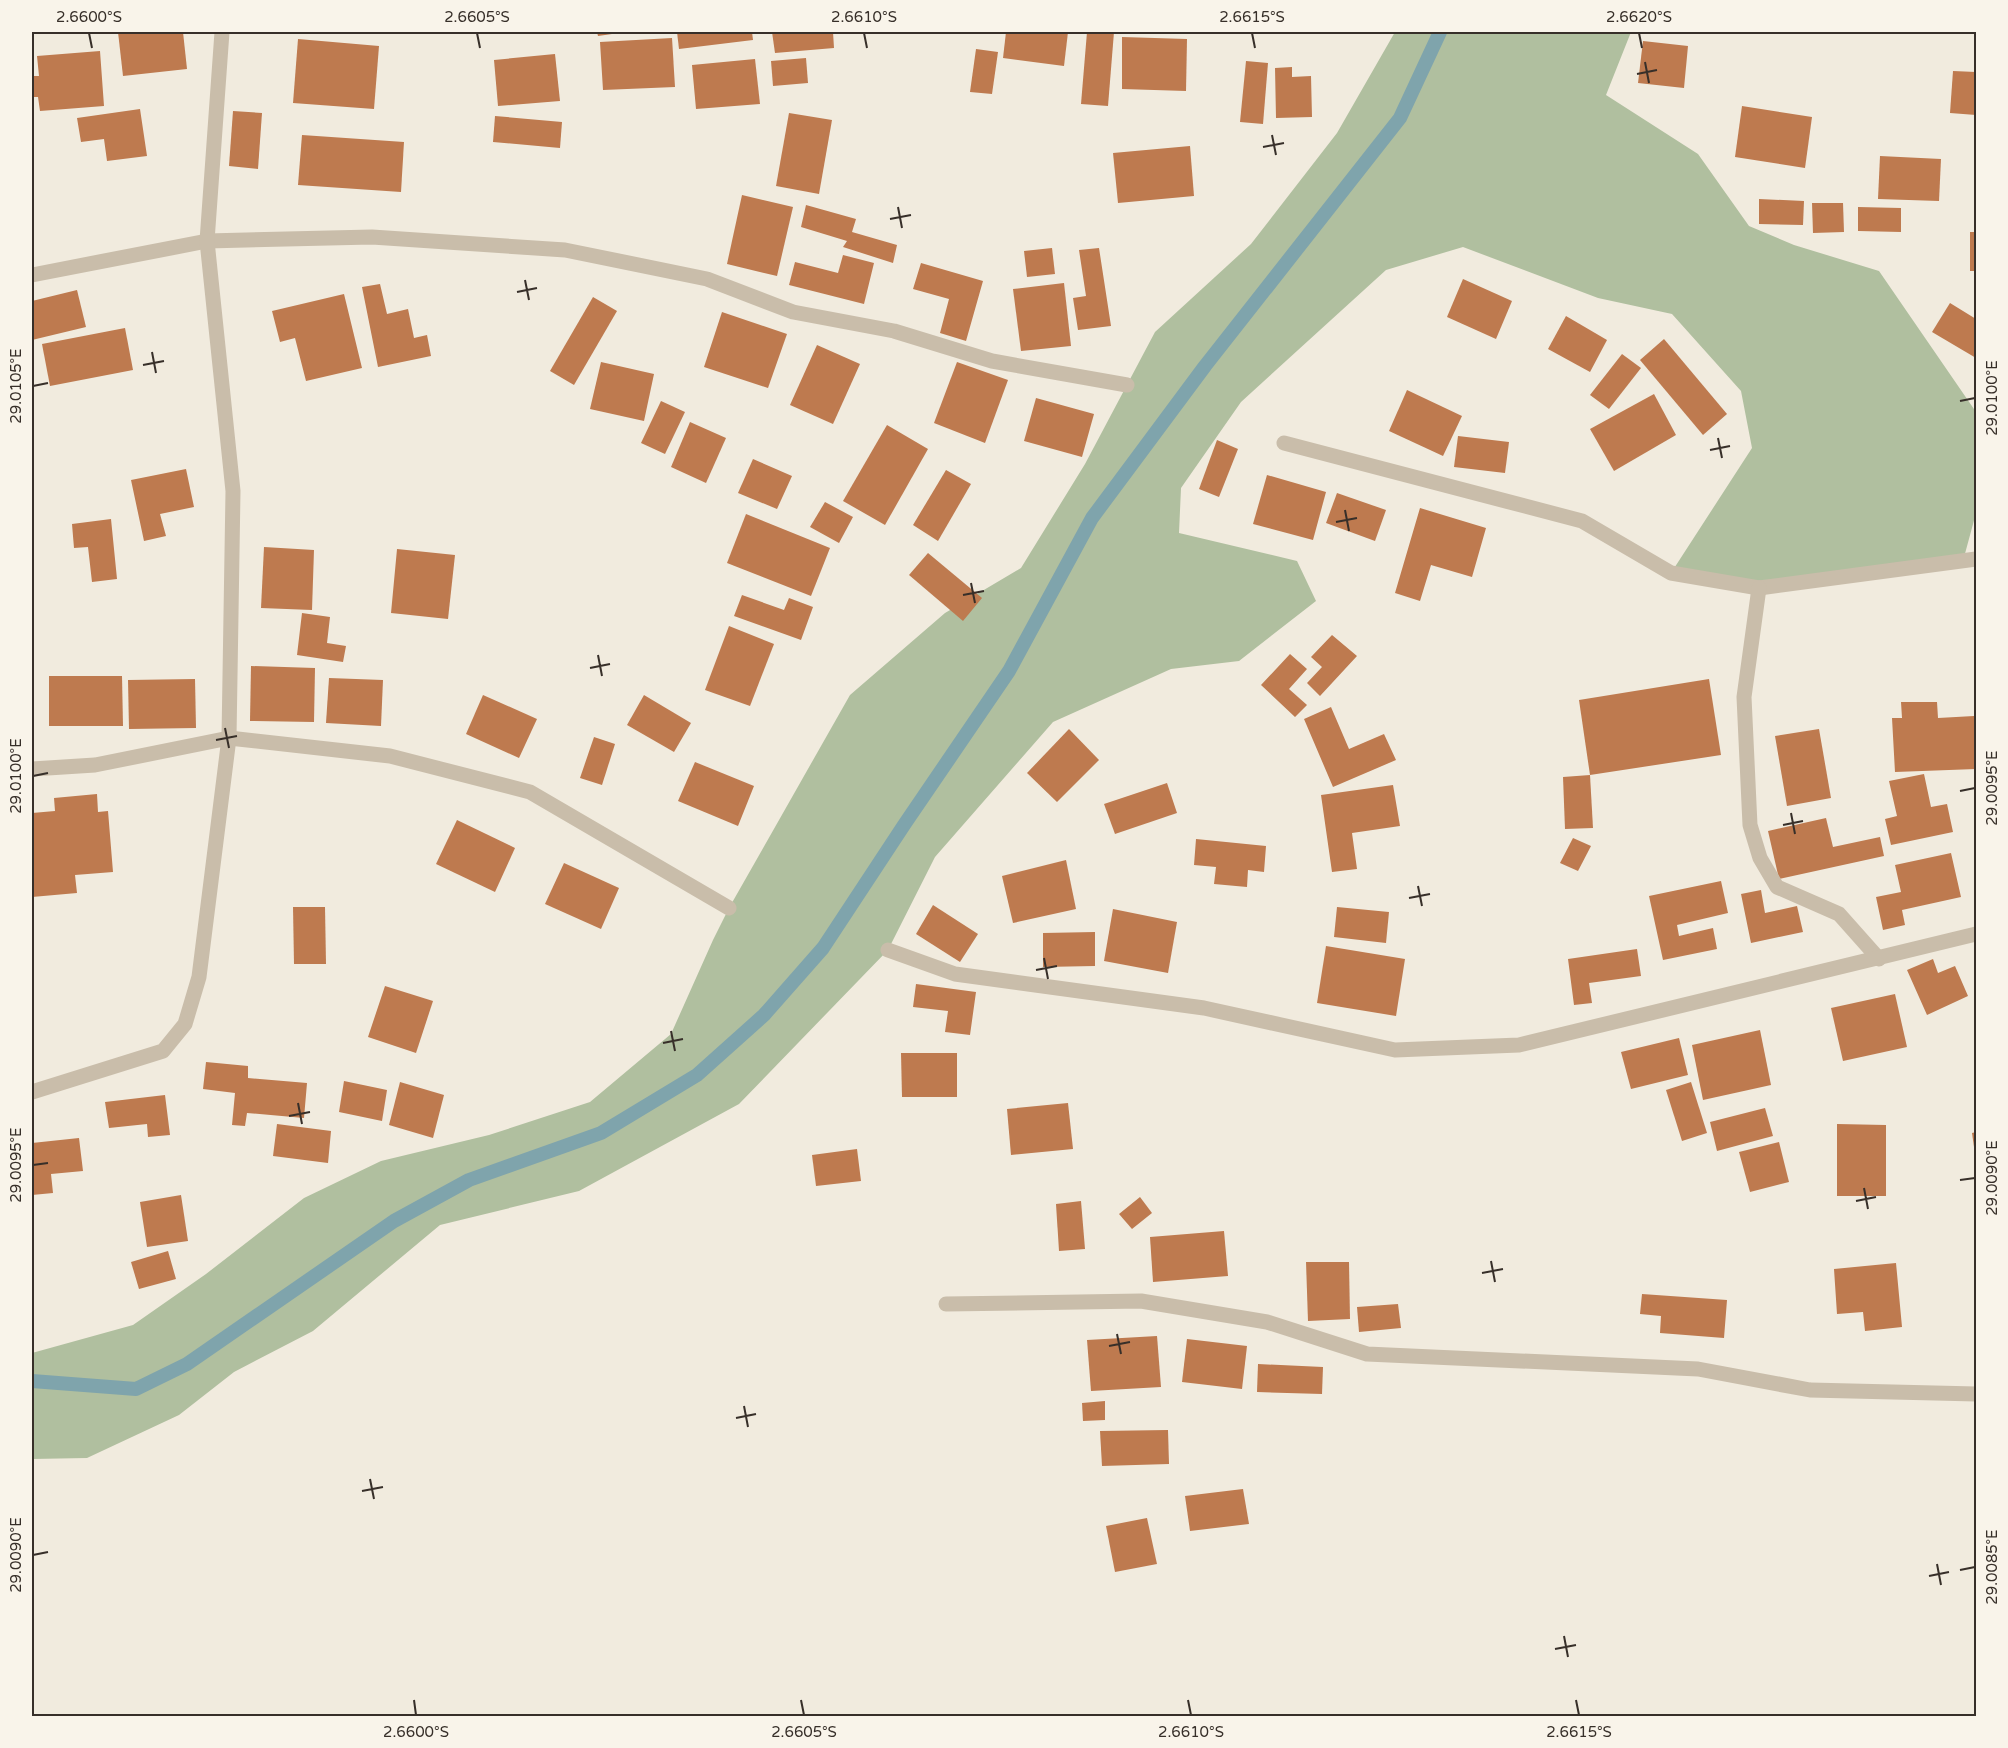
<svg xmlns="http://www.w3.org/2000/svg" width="2008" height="1748" viewBox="0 0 2008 1748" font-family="'Varela Round',sans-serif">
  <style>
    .green { fill: #b0bf9f }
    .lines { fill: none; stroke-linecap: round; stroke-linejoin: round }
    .stream { stroke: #7fa4ac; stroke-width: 14 }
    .building { fill: #be7a4f }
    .street { stroke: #c9bdaa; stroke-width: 15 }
    .ticks { fill: none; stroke: #372f29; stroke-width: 2 }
    .neatline { fill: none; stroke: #372f29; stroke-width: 2 }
    .ticks-label { font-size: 15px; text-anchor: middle; fill: #372f29 }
  </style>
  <rect width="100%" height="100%" fill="#f1ebde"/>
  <polygon class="green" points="1395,32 1631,32 1606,95 1698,154 1749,226 1794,245 1879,271 1976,412 1976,513 1963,561 1759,588 1671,573 1752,448 1741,391 1672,314 1598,298 1463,247 1386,270 1241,402 1181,488 1179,533 1297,561 1316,601 1239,661 1171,669 1053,722 935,857 888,950 739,1104 579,1191 440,1225 313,1331 234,1372 179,1415 87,1458 32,1459 32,1353 133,1325 206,1274 304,1198 381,1161 489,1135 590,1102 671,1034 713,940 729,908 850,695 945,613 1021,568 1085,464 1155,332 1251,244 1337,133"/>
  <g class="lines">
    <polyline class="stream" points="32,1381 136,1389 187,1364 394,1221 469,1180 601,1133 697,1075 764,1015 823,948 904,825 1009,671 1092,518 1205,366 1400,118 1440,32"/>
  </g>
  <g class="building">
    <polygon points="118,32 183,32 187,69 123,76"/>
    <polygon points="597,32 619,32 619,33 598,36"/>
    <polygon points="677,32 752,32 753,40 679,49"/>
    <polygon points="772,32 833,32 834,48 775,53"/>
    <polygon points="1006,32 1068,32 1064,66 1003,58"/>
    <polygon points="1087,32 1114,32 1108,106 1081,104"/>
    <polygon points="1122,37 1187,39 1186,91 1122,89"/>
    <polygon points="672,38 675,87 603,90 600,42"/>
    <polygon points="298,39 379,46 374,109 293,103"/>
    <polygon points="1643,41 1688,46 1684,88 1638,83"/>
    <polygon points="976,49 998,52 992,94 970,92"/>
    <polygon points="100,51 104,106 40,111 38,97 32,97 32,76 39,76 37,56"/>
    <polygon points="555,54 560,101 498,106 494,60"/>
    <polygon points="806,58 808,83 773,86 771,61"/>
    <polygon points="755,59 760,104 696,109 692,65"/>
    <polygon points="1246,61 1268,63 1263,124 1240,122"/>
    <polygon points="1292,67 1292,77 1311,76 1312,117 1276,118 1275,68"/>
    <polygon points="1953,71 1976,72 1976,115 1950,113"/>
    <polygon points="1742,106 1812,117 1805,168 1735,157"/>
    <polygon points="140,109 147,156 107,161 104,139 81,142 77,118"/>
    <polygon points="233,111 262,113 258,169 229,166"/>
    <polygon points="789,113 832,120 819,194 776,186"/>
    <polygon points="495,116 562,122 560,148 493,142"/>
    <polygon points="302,135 404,142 401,192 298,185"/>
    <polygon points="1190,146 1194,196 1118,203 1113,153"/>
    <polygon points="1880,156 1941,159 1939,201 1878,199"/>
    <polygon points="742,195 793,207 777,276 727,264"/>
    <polygon points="1759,199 1804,201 1803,225 1759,224"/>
    <polygon points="1812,203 1843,203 1844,232 1813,233"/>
    <polygon points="806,205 856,219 852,232 897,245 893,263 843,247 847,241 801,227"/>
    <polygon points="1858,207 1901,208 1901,232 1858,231"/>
    <rect x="1970" y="232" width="6" height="39"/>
    <polygon points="1052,248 1055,274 1027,277 1024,251"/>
    <polygon points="1099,248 1111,326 1078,330 1073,298 1086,296 1079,250"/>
    <polygon points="843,255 874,263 864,304 789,285 795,262 838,273"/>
    <polygon points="921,263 983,281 966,341 940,333 949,299 913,289"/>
    <polygon points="1463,279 1512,301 1496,339 1447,317"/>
    <polygon points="1064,283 1071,346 1021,351 1013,289"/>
    <polygon points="380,284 387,314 408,309 414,338 427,335 431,356 378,367 362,287"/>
    <polygon points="77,290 86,327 32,340 32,301"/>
    <polygon points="344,294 362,368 306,381 295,338 280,342 272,311"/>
    <polygon points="593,297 617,311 574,385 550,371"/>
    <polygon points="1950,303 1976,319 1976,358 1932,332"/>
    <polygon points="722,312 787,334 768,388 704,367"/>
    <polygon points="1566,316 1607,340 1590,372 1548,349"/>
    <polygon points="125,328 133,370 50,386 42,344"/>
    <polygon points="1664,339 1727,414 1703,435 1640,360"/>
    <polygon points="817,345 860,364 833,424 790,405"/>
    <polygon points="1622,354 1641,368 1609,409 1590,395"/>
    <polygon points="601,362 654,374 644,421 590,409"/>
    <polygon points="957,362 1008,380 985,443 934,423"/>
    <polygon points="1407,390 1462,416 1443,456 1389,431"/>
    <polygon points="1654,394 1676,435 1614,471 1590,429"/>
    <polygon points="1036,398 1094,414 1082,457 1024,441"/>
    <polygon points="661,401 685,412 665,454 641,443"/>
    <polygon points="690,422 726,438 706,483 671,467"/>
    <polygon points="887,425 928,449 885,525 843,501"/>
    <polygon points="1458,436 1509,442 1505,473 1454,467"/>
    <polygon points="1217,440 1238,449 1219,497 1199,489"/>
    <polygon points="753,459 792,476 777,509 738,493"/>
    <polygon points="186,469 194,507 160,514 166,536 144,541 131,480"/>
    <polygon points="946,470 971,484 938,541 913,525"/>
    <polygon points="1267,475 1326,492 1313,540 1253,524"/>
    <polygon points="1337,493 1386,510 1375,541 1326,523"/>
    <polygon points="825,502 853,517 839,543 810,527"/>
    <polygon points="1420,508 1486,528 1472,577 1431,565 1420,601 1395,593"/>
    <polygon points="746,514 830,548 811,596 727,563"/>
    <polygon points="111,519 117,579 92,582 88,547 74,548 72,524"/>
    <polygon points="264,547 314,550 312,610 261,608"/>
    <polygon points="397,549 455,555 448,619 391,613"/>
    <polygon points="928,553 982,598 963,621 909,575"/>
    <polygon points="742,595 784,610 789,598 813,607 801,640 734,616"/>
    <polygon points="302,613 330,617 327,643 346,646 343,662 297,655"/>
    <polygon points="729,626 774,644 750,706 705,690"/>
    <polygon points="1332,635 1357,656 1320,696 1307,683 1322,667 1311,657"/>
    <polygon points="1290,654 1307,669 1289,689 1307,705 1295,717 1261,685"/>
    <polygon points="251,666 315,668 314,722 250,721"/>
    <polygon points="49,676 122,676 123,726 49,726"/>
    <polygon points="329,678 383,680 381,726 326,723"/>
    <polygon points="195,679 196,728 129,729 128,680"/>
    <polygon points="1709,679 1721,755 1590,775 1579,700"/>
    <polygon points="483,695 537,719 519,758 466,734"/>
    <polygon points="644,695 691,723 674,752 627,725"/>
    <polygon points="1901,702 1937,702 1938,718 1974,716 1976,769 1895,772 1892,718 1902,718"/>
    <polygon points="1331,707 1349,749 1384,734 1396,760 1333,787 1304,719"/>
    <polygon points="1069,729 1099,760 1057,802 1027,773"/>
    <polygon points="1819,729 1831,798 1787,806 1775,736"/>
    <polygon points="594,737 615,744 602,785 580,778"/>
    <polygon points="695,762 754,786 738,826 678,801"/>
    <polygon points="1924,774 1931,807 1947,804 1953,832 1891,845 1885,819 1897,816 1889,781"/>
    <polygon points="1590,775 1593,828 1565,829 1563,777"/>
    <polygon points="1167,783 1177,813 1115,834 1104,804"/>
    <polygon points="1393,785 1400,826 1352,833 1357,869 1332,872 1321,795"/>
    <polygon points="97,794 98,812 108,811 113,872 75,875 77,893 32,897 32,813 55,811 54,798"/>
    <polygon points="1826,818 1833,847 1880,837 1884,856 1779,879 1768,831"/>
    <polygon points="457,820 515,848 495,892 436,864"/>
    <polygon points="1573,838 1591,846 1578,871 1560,863"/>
    <polygon points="1196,839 1266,846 1264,872 1248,870 1247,887 1214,884 1216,867 1194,865"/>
    <polygon points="1951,853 1961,897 1902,910 1905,925 1883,930 1876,897 1901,892 1895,865"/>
    <polygon points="1066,860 1076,909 1013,923 1002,876"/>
    <polygon points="564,863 619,888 601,929 545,904"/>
    <polygon points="1721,881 1728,913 1677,925 1679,936 1713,928 1717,949 1663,960 1649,896"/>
    <polygon points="1761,890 1765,913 1797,906 1803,932 1751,943 1741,894"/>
    <polygon points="933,905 978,934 960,962 916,934"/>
    <polygon points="293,907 325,907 326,964 294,964"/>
    <polygon points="1337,907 1389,912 1386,943 1334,937"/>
    <polygon points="1113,909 1177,922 1168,973 1104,961"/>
    <polygon points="1095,932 1095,966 1043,967 1043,933"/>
    <polygon points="1326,946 1405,959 1396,1016 1317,1003"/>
    <polygon points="1637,949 1641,976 1589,983 1592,1003 1574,1005 1568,959"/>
    <polygon points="1933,959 1938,973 1955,966 1968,996 1927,1015 1907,970"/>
    <polygon points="916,984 976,992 970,1035 945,1032 948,1011 913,1007"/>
    <polygon points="385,986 433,1001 416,1053 368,1037"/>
    <polygon points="1895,994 1907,1047 1843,1061 1831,1008"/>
    <polygon points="1760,1030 1771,1085 1703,1100 1692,1045"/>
    <polygon points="1679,1038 1688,1075 1631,1089 1621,1052"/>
    <polygon points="901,1053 957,1053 957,1097 902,1097"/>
    <polygon points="206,1062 248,1066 248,1078 307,1083 304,1118 247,1113 245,1126 232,1125 235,1093 203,1089"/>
    <polygon points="344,1081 387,1090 382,1121 339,1112"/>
    <polygon points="400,1082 444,1095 433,1138 389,1125"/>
    <polygon points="1691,1082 1707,1133 1682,1141 1666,1090"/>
    <polygon points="165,1095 170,1135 148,1137 147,1124 109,1128 105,1102"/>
    <polygon points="1068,1103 1073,1149 1011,1155 1007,1109"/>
    <polygon points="1765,1108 1773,1136 1717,1151 1710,1122"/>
    <polygon points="277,1124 331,1131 328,1163 273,1156"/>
    <polygon points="1837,1124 1886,1125 1886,1196 1837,1196"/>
    <polygon points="1976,1132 1976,1154 1975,1154 1972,1133"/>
    <polygon points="79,1138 83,1171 51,1174 53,1193 32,1195 32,1143"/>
    <polygon points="1779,1142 1789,1182 1750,1192 1739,1152"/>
    <polygon points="857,1149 861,1181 816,1186 812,1155"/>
    <polygon points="181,1195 188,1241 147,1247 140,1202"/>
    <polygon points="1140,1197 1152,1213 1132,1229 1119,1214"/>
    <polygon points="1081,1201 1085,1249 1059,1251 1056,1204"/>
    <polygon points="1224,1231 1228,1276 1153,1282 1150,1237"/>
    <polygon points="168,1251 176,1279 139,1289 131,1262"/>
    <polygon points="1306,1262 1349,1262 1350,1319 1308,1321"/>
    <polygon points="1896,1263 1902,1327 1865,1331 1863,1312 1837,1314 1834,1269"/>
    <polygon points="1642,1294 1727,1300 1724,1338 1660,1333 1661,1316 1640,1314"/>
    <polygon points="1398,1304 1401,1328 1359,1332 1357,1307"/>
    <polygon points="1157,1336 1161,1387 1091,1391 1087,1340"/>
    <polygon points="1187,1339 1247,1346 1242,1389 1182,1382"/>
    <polygon points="1258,1364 1323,1367 1322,1394 1257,1392"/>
    <polygon points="1105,1401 1105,1420 1083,1421 1082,1403"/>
    <polygon points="1168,1430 1169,1464 1102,1466 1100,1431"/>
    <polygon points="1243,1489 1249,1524 1190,1531 1185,1496"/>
    <polygon points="1147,1518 1157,1564 1115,1572 1106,1526"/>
  </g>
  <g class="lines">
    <g class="street">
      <polyline points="32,275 207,241 372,237 565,250 707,279 793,312 894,331 992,361 1127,385"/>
      <polyline points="1284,443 1582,521 1671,573 1759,588 1976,559"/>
      <polyline points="1759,588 1744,697 1750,825 1760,858 1777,887 1839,914 1879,959"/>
      <polyline points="32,769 95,765 229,738 390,756 530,792 729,908"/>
      <polyline points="888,950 955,974 1204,1008 1395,1050 1519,1045 1976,934"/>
      <polyline points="32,1092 163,1051 185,1024 199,977 229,738 233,491 207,241 222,32"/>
      <polyline points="946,1304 1141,1301 1267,1322 1367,1354 1698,1369 1810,1390 1976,1394"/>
    </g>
  </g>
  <path class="ticks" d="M89,33L92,48M477,33L480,48M864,33L867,48M1252,33L1255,48M1639,33L1642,48M1645,62L1649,83M1637,74L1657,70M1272,135L1276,155M1263,147L1284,143M898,207L902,228M890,219L911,215M525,280L529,300M517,292L537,288M152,352L156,373M143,365L164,361M33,386L48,383M1960,401L1975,398M1718,438L1722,458M1710,450L1730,446M1345,510L1349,531M1336,522L1357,518M971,583L975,603M963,595L984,591M598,655L602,676M590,668L610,664M225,728L229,748M216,740L237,736M33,776L48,773M1960,791L1975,788M1791,813L1795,834M1783,825L1803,821M1418,886L1422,906M1409,898L1430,894M1044,958L1048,979M1036,970L1057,966M671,1031L675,1051M663,1043L683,1039M298,1103L302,1124M289,1116L310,1112M33,1165L48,1163M1960,1180L1975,1178M1864,1188L1868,1209M1856,1201L1876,1197M1491,1261L1495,1282M1482,1273L1503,1269M1117,1334L1121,1354M1109,1346L1130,1342M744,1406L748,1427M736,1418L756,1414M370,1479L374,1499M362,1491L383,1487M33,1555L48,1552M1937,1564L1941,1585M1960,1570L1975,1567M1929,1576L1949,1572M1564,1636L1568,1657M1555,1649L1576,1645M414,1700L416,1715M801,1700L804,1715M1188,1700L1191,1715M1576,1700L1579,1715"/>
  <rect width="2008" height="1748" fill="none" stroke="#f9f4ea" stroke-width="66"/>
  <rect x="33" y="33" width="1942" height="1682" class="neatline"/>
  <g class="ticks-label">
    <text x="89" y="22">2.6600°S</text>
    <text x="477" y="22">2.6605°S</text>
    <text x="864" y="22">2.6610°S</text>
    <text x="1252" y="22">2.6615°S</text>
    <text x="1639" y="22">2.6620°S</text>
    <text transform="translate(16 386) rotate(-90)" y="5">29.0105°E</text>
    <text transform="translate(1992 398) rotate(-90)" y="5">29.0100°E</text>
    <text transform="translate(16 776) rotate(-90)" y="5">29.0100°E</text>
    <text transform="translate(1992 788) rotate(-90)" y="5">29.0095°E</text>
    <text transform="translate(16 1165) rotate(-90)" y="5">29.0095°E</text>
    <text transform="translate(1992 1178) rotate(-90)" y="5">29.0090°E</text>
    <text transform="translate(16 1555) rotate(-90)" y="5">29.0090°E</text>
    <text transform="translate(1992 1567) rotate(-90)" y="5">29.0085°E</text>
    <text x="416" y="1737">2.6600°S</text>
    <text x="804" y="1737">2.6605°S</text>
    <text x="1191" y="1737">2.6610°S</text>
    <text x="1579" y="1737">2.6615°S</text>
  </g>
</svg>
